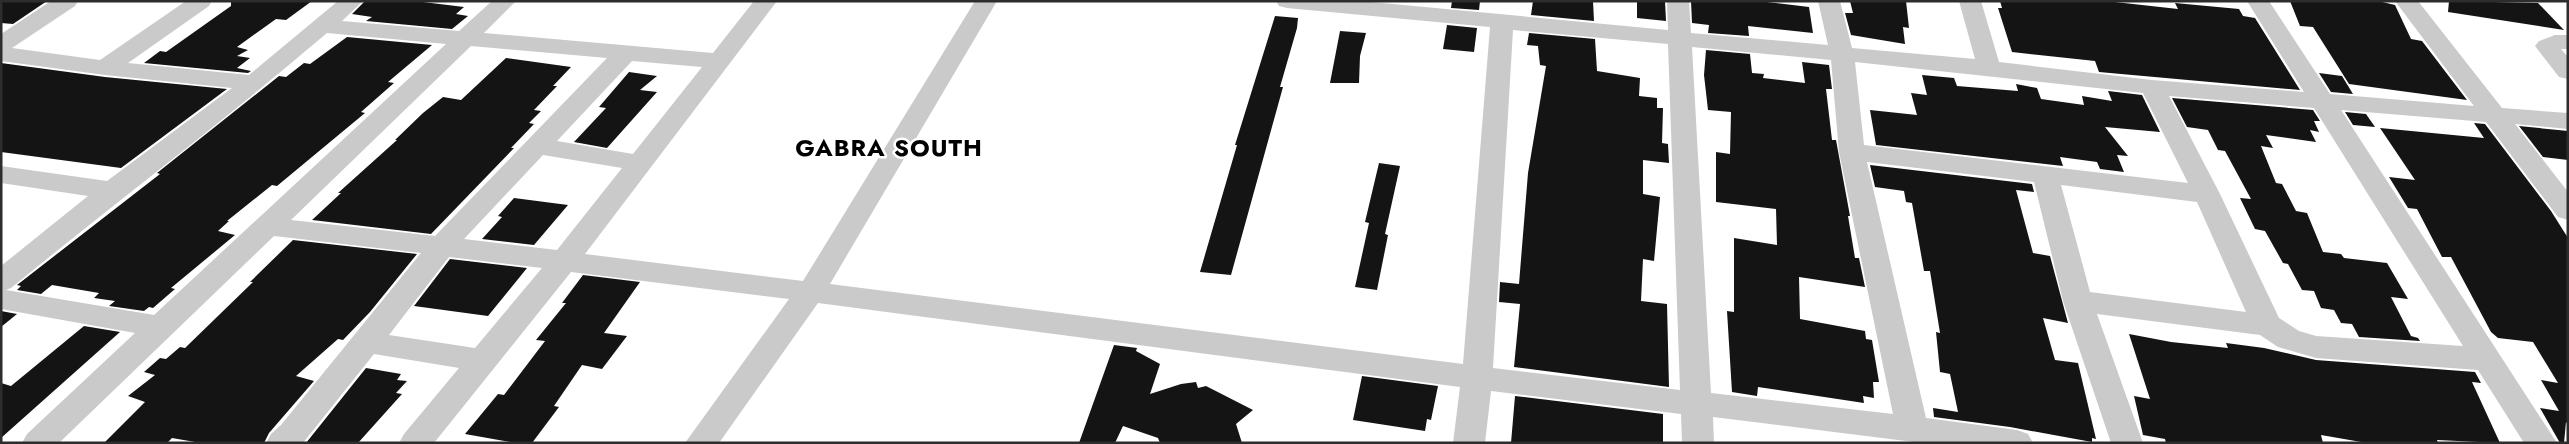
<svg xmlns="http://www.w3.org/2000/svg" width="2569" height="444" viewBox="0 0 2569 444" font-family="Jost,sans-serif">
  <style>
    .building { fill: #141414 }
    .lines { fill: none; stroke-linecap: round; stroke-linejoin: round }
    .street { fill: #cacaca; fill-rule: evenodd }
    .labels { text-anchor: middle; stroke-width: 5; stroke-linejoin: round; paint-order: stroke }
    .district-label { font-size: 24px; font-weight: bold; letter-spacing: 1px; fill: #000; stroke: #fff }
  </style>
  <rect width="100%" height="100%" fill="#fff"/>
  <g class="building">
    <polygon points="1,1 47,1 13,24 1,23"/>
    <polygon points="231,1 312,1 286,20 276,19 237,47 248,50 237,56 250,58 237,68 251,71 248,73 144,63 160,51 166,52 231,6"/>
    <polygon points="365,1 415,1 464,7 456,14 468,16 452,29 366,21 372,17 352,14"/>
    <polygon points="1452,1 1480,1 1479,10 1451,8"/>
    <polygon points="1533,1 1593,1 1594,21 1531,15"/>
    <polygon points="1637,1 1665,1 1666,21 1637,18"/>
    <polygon points="1691,1 1758,1 1809,7 1813,33 1748,26 1749,36 1708,33 1709,25 1692,23"/>
    <polygon points="1850,1 1906,1 1909,28 1903,27 1905,44 1851,35 1845,13 1853,13"/>
    <polygon points="2000,1 2106,1 2178,9 2175,3 2239,9 2243,16 2255,18 2300,90 2099,72 2095,61 2012,52 1998,8 2002,8"/>
    <polygon points="2290,1 2378,1 2395,5 2411,39 2422,41 2467,100 2349,84 2313,27 2300,26"/>
    <polygon points="2449,1 2538,3 2564,30 2448,12"/>
    <polygon points="1275,16 1298,18 1297,28 1280,87 1283,87 1231,275 1200,272 1237,145 1235,145"/>
    <polygon points="1447,25 1477,28 1474,52 1443,49"/>
    <polygon points="1340,31 1366,33 1360,56 1359,83 1330,83"/>
    <polygon points="1529,33 1595,39 1597,71 1640,78 1639,96 1657,98 1657,108 1663,108 1662,143 1668,144 1669,163 1643,160 1643,194 1660,197 1654,261 1643,259 1641,301 1667,304 1669,387 1514,367 1520,304 1499,302 1500,282 1519,284 1528,173 1546,66 1540,65 1538,46 1527,45"/>
    <polygon points="347,37 432,45 388,82 394,83 361,112 365,113 277,186 272,185 227,221 229,221 218,231 235,235 171,288 175,289 153,308 149,307 144,311 109,306 115,301 94,298 99,293 52,285 41,294 17,290 21,286 17,285 160,174 157,173 279,76 286,77 304,63 310,64"/>
    <polygon points="1706,50 1750,54 1752,73 1764,74 1763,78 1805,83 1802,62 1829,65 1832,89 1826,89 1832,140 1836,140 1850,216 1848,216 1855,258 1859,258 1865,287 1799,277 1800,319 1865,331 1866,339 1872,340 1879,382 1873,382 1874,398 1863,396 1864,403 1758,387 1757,396 1732,392 1727,311 1734,312 1734,238 1777,245 1776,209 1716,202 1716,152 1730,154 1731,112 1708,110 1704,75"/>
    <polygon points="506,58 571,67 553,86 557,86 534,110 541,111 529,123 534,124 511,148 514,148 431,234 312,220 341,193 338,193 397,140 395,140 423,113 443,97 461,100"/>
    <polygon points="1,63 105,77 227,89 121,168 1,152"/>
    <polygon points="629,72 657,76 640,90 657,92 607,148 574,142 606,108 599,107"/>
    <polygon points="2319,73 2342,76 2353,94 2331,92"/>
    <polygon points="1922,75 1954,78 1957,86 2018,91 2016,84 2037,88 2041,99 2084,105 2082,96 2112,101 2108,91 2142,95 2160,132 2105,127 2128,156 2117,155 2124,172 2100,169 2097,162 2060,157 2063,166 1876,145 1870,110 1917,115 1911,93 1927,95"/>
    <polygon points="2172,98 2313,110 2320,121 2314,121 2319,132 2310,130 2316,142 2266,135 2273,148 2261,146 2276,183 2282,184 2296,211 2307,213 2323,252 2341,254 2344,258 2387,263 2408,299 2391,297 2411,336 2418,338 2420,341 2359,337 2352,324 2341,323 2334,310 2321,308 2314,291 2302,290 2288,264 2283,263 2265,231 2255,229 2240,198 2251,199 2225,151 2218,150 2208,130 2187,127"/>
    <polygon points="2345,112 2366,114 2375,127 2353,125"/>
    <polygon points="2474,123 2485,124 2551,211 2568,238 2568,425 2566,422 2564,443 2560,443 2540,408 2559,411 2541,380 2558,383 2533,342 2498,338 2491,332 2451,257 2442,257 2417,209 2408,208 2389,177 2415,180 2380,128 2484,138"/>
    <polygon points="2519,126 2568,131 2568,160 2543,157"/>
    <polygon points="1379,163 1400,166 1385,234 1388,235 1377,290 1355,287 1369,223 1365,222"/>
    <polygon points="1870,165 2032,184 2034,192 2016,190 2033,253 2050,256 2068,323 2043,318 2055,360 2078,363 2096,439 2092,438 2092,442 2010,427 1934,417 1933,408 1958,412 1950,374 1940,372 1936,332 1940,333 1930,271 1924,271 1912,203 1906,202 1904,191 1875,187"/>
    <polygon points="514,198 568,205 534,245 482,239 502,217 498,216"/>
    <polygon points="293,240 417,254 370,312 343,340 338,339 296,376 314,381 269,433 264,443 201,443 172,438 167,443 104,443 145,402 128,396 155,375 144,372 160,358 166,359 180,347 185,348 253,282 250,282"/>
    <polygon points="450,259 527,268 488,316 414,306"/>
    <polygon points="583,275 640,282 604,333 627,336 602,369 582,365 554,406 559,407 532,443 516,443 465,434 498,394 504,395 545,341 536,340 566,303 562,303"/>
    <polygon points="1,311 17,314 1,327"/>
    <polygon points="84,326 120,332 1,438 1,383 11,386"/>
    <polygon points="2129,334 2171,342 2228,348 2226,343 2264,348 2316,360 2475,372 2481,383 2472,382 2500,443 2437,440 2438,443 2367,443 2321,435 2323,443 2166,443 2165,439 2143,435 2134,396 2150,399"/>
    <polygon points="1114,345 1137,348 1136,351 1160,364 1150,394 1181,384 1196,382 1198,388 1206,386 1253,410 1236,424 1242,443 1160,443 1158,438 1123,426 1115,443 1079,443"/>
    <polygon points="366,368 401,374 397,380 407,381 396,393 402,394 358,443 306,443"/>
    <polygon points="1362,376 1438,386 1431,420 1427,419 1425,431 1353,420"/>
    <polygon points="1515,396 1663,414 1663,443 1511,443"/>
  </g>
  <g class="lines">
    <g class="street">
      <path d="M51,1H78L75,6L12,48L100,60L186,1H212L209,6L128,63L249,75L338,1H363L342,21L459,31L492,1H516L484,33L713,53L754,1H777L585,254L803,281L975,1H997L830,284L1463,364L1490,27L1287,8L1279,6L1276,1H1361L1668,30L1667,1H1689L1691,33L1828,45L1818,1H1840L1852,48L1975,59L1959,1H1981L1999,62L2152,80L2304,92L2247,1H2269L2330,94L2474,106L2395,1H2418L2502,108L2568,113V129L2515,124L2568,192V220L2558,217L2486,122L2341,110L2557,443H2524L2478,370L2316,358L2278,347L2260,335L2097,314L2143,443H2111L2063,301L2034,182L1867,162L1926,418L2017,430L2028,434L2033,443H1922L1713,417L1714,443H1682L1681,414L1491,391L1485,443H1453L1460,387L818,303L719,443H685L789,299L571,272L434,443H399L404,434L459,368L374,354L303,443H266L271,434L281,425L421,253L274,236L59,443H22L27,434L135,333L1,309V266L88,196L1,183V166L107,181L232,88L105,75L1,61V34ZM1513,30L1668,44L1680,390L1493,368ZM327,33L446,44L154,315L6,290L11,288C116,202 224,121 327,33ZM471,46L607,58L435,236L291,220ZM1692,47L1831,60L1839,152L1893,414L1711,393ZM632,61L702,67L633,154L557,141ZM1855,62L2143,93L2188,183L1864,145ZM2169,96L2314,108L2463,346L2316,336L2299,331L2279,318L2220,194ZM543,155L622,168L557,250L464,239ZM2061,185L2197,202L2246,312L2090,292ZM449,257L542,268L475,348L389,335Z"/>
      <polygon points="2555,35 2568,35 2568,49 2561,49 2568,57 2568,79 2559,77 2535,46 2539,41"/>
    </g>
  </g>
  <g class="labels">
    <g class="district-label">
      <text x="889" y="156">GABRA SOUTH</text>
    </g>
  </g>
  <rect width="2569" height="444" fill="none" stroke="#2d2d2d" stroke-width="5"/>
</svg>
